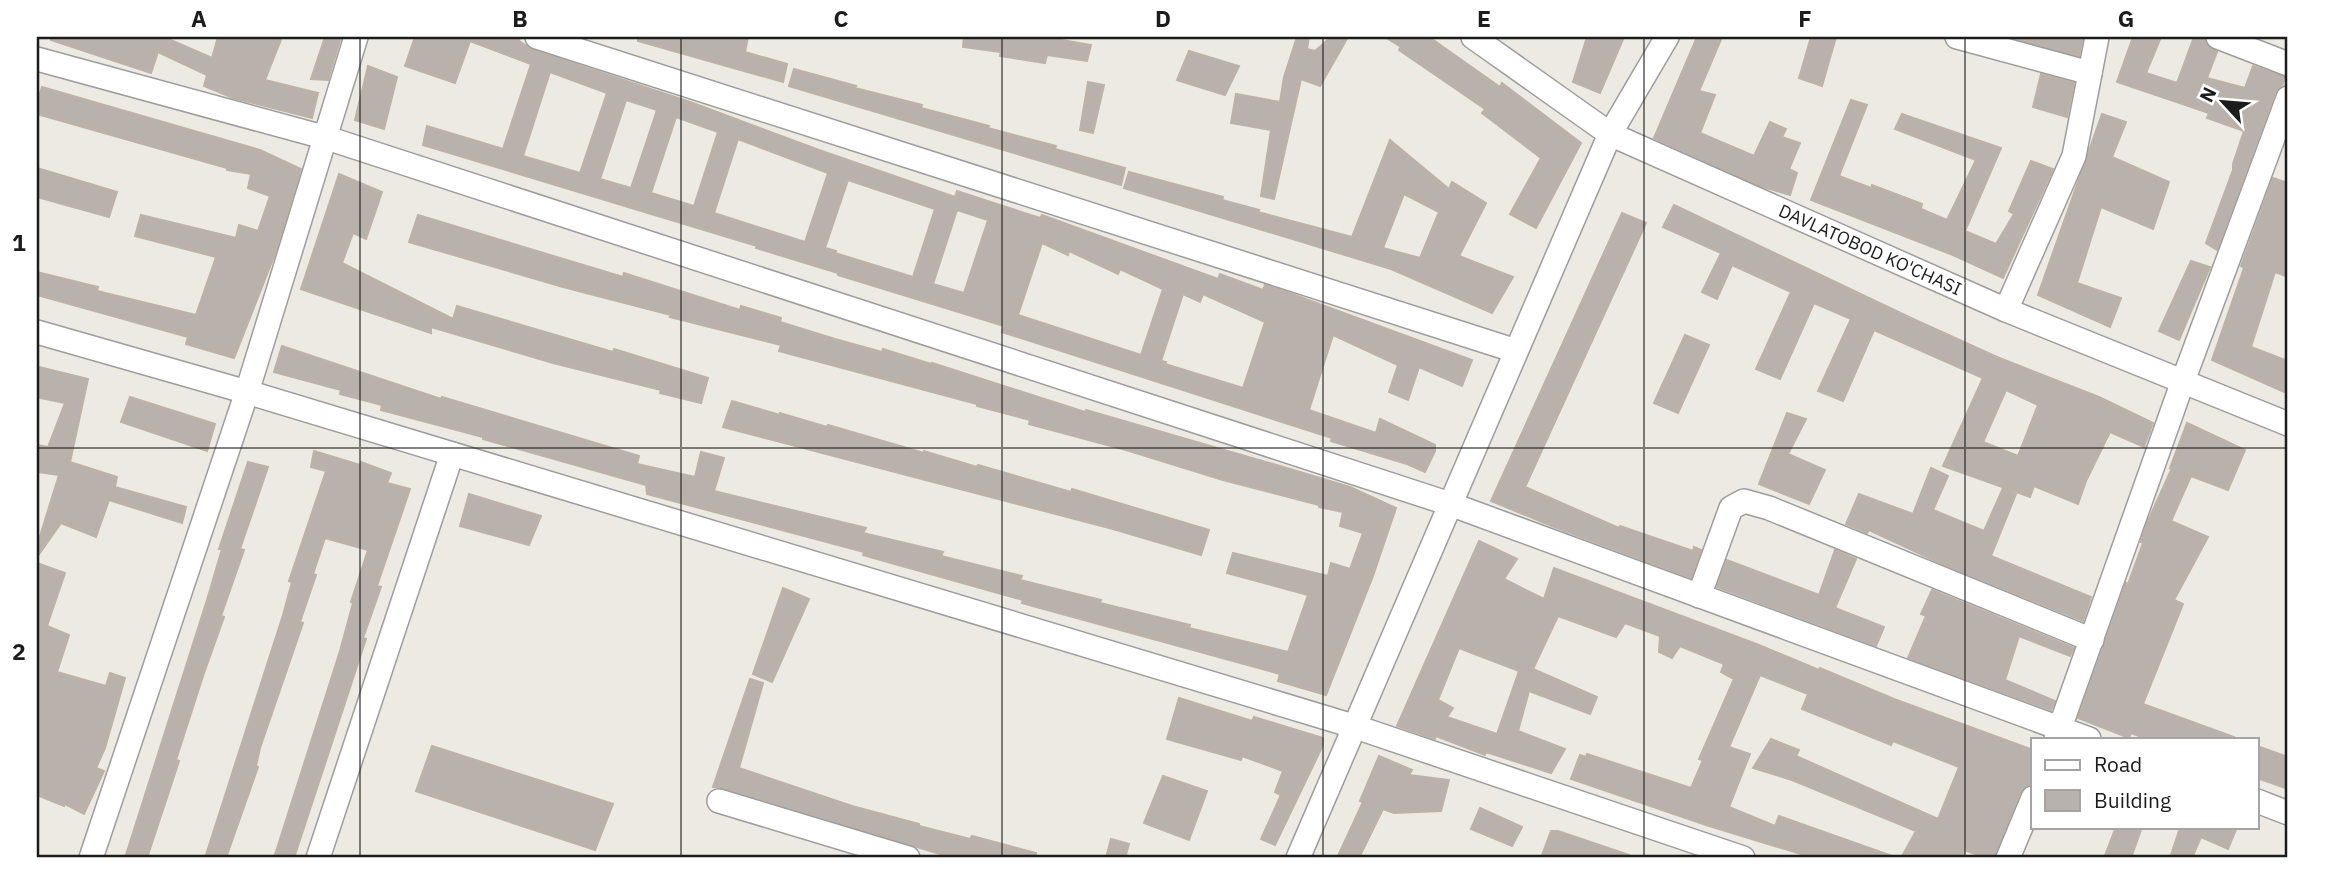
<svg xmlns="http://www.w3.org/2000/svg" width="2325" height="895" viewBox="0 0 2325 895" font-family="'IBM Plex Sans',sans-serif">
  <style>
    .building { fill: #b9b2ac; stroke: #bcb2a7; stroke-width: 2; fill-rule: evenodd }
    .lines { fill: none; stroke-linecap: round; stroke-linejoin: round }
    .minor-casing { stroke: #9d9d9d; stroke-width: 26 }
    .minor { stroke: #fff; stroke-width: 23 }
    .grid { fill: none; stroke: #1c1c1c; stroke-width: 2; stroke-opacity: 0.55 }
    .labels { text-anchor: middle; stroke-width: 5; stroke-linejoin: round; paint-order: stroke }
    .street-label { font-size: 18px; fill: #1c1c1c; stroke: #fff }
    .neatline { fill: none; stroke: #1c1c1c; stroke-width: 2.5 }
    .grid-label { font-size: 23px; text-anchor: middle; font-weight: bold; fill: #1c1c1c }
  </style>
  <rect width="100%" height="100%" fill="#eceae2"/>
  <g class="building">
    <polygon points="51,37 164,37 212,58 218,37 282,37 265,80 318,93 312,118 233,98 204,86 207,75 158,52 151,73 51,40"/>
    <polygon points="325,37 341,37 328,80 311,79"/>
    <path d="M415,37H520L519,41L533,50L693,103L819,150L955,197L957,191L1040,218L1042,215L1218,279L1220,274L1263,290L1265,285L1284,291L1472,360L1462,386L1419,367L1408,400L1389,392L1398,365L1333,335L1309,410L1376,433L1380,419L1435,445V451L1425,472L1407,464L1331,441L1332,438L1002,332L1004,326L838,275V273L756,248L757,246L423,145L427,126L503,149L531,64L470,41L455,83L405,66ZM550,72L607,93L580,173L523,156ZM626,100L657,110L631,188L600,179ZM676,117L718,132L694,206L651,193ZM738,139L828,173L805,242L714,213ZM848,180L935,209L913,277L835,253L836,251L825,248ZM957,210L988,220L964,293L933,284ZM1042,243L1068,255L1069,251L1118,274L1120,269L1163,289L1141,355L1018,315ZM1183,294L1200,302L1203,294L1265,322L1243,388L1165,364L1166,362L1161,361Z"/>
    <polygon points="638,37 748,37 745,52 787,64 783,82 638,41"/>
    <polygon points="964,37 1045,37 1091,45 1087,61 1047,55 1045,63 1000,56 1001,52 963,47"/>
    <polygon points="1297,37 1309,37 1307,49 1315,51 1331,37 1348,37 1320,86 1301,79 1274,199 1261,196 1271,130 1231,123 1236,94 1280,102 1284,77"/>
    <polygon points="1385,37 1429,37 1500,87 1502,83 1581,143 1536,228 1510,214 1541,158 1482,113 1485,109 1399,50 1401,47"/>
    <polygon points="1587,37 1624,37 1600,93 1573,82"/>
    <polygon points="1697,37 1722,37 1699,91 1715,95 1700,133 1754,156 1770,122 1786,129 1782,137 1800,143 1789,169 1797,173 1790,195 1760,186 1654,138"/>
    <polygon points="1811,37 1836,37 1822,86 1799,78"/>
    <polygon points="2010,37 2083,37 2079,56"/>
    <polygon points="2133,37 2161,37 2146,73 2177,83 2194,37 2204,37 2208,46 2217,52 2207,78 2245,88 2253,66 2285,77 2282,86 2275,93 2217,250 2206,243 2233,170 2233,164 2244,131 2207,118 2209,113 2117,82"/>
    <polygon points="1189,51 1239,66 1225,95 1177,80"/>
    <polygon points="368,66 397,77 384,129 355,120"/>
    <polygon points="794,69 856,86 855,88 922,105 921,108 989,126 988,128 1056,146 1055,149 1125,168 1121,185 789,86"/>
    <polygon points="2041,74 2074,83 2067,117 2033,107"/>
    <polygon points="1088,82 1104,85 1093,133 1080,130"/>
    <polygon points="42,87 260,150 301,169 275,254 234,358 186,344 188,337 37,295 37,272 98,287 97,291 196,315 216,257 135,236 141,215 236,238 239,225 258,231 270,196 248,188 251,174 227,170 227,168 37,114 37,103"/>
    <polygon points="1851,100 1867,105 1839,176 1871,188 1872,185 1922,204 1921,209 1947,220 1976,160 1895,129 1902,114 2001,148 1965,231 1996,244 2014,214 2009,211 2031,161 2053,169 2003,278 1953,255 1811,200"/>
    <polygon points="2102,114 2126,122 2112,157 2169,182 2153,229 2101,207 2077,283 2121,298 2110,327 2038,295"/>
    <path d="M1390,140L1449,189L1452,182L1486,203L1459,256L1513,277L1492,313L1391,269L1124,188L1129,172L1223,197L1222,200L1259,210L1258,212L1352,237ZM1404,194L1439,212L1420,258L1383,248Z"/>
    <polygon points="37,168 117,192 109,217 37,197"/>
    <polygon points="339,174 382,192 366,239 353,233 342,263 453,319 457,306 613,352 614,349 708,378 701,403 660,393 661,390 553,363 431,327 431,333 301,289"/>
    <polygon points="2273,178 2288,183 2288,277 2275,272 2251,347 2288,361 2288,380 2284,392 2212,360 2244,268 2241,266"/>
    <path d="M1674,205L1911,318L1997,357L2099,397L2153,423L2144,447L2110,432L2086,481L2078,504L2034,486L2030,497L1943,466L1983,378L1874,330L1843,401L1818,391L1851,319L1814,303L1780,379L1756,369L1791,292L1732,265L1717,299L1702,292L1721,253L1663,227ZM2006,390L2038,405L2018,456L1983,442Z"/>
    <polygon points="1622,213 1646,223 1525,487 1619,528 1620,526 1693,551 1694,547 1701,550 1691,578 1552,526 1491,501"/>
    <polygon points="418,215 623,277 624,273 740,310 741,306 781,318 780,322 835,339 882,352 883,349 931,364 932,363 1085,412 1086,410 1280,466 1350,487 1396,508 1373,576 1326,695 1278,681 1280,674 1022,603 1023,600 863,555 864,552 647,494 646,485 483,439 483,437 381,410 382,405 340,394 341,390 274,372 282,346 441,399 442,397 639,456 637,464 695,477 701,452 724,458 714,491 866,528 863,533 943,552 941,556 1022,576 1020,580 1101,600 1100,603 1190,625 1189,628 1288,652 1308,595 1227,573 1233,553 1328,576 1331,563 1350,569 1363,533 1340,526 1343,512 1319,507 1319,505 1223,480 1126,450 1029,424 1030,420 977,406 977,404 779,351 781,345 670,317 671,315 563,287 409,242"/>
    <polygon points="2191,261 2210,267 2179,340 2159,331"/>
    <polygon points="1685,335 1709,345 1678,413 1654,403"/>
    <polygon points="39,367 88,379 70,462 117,477 115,487 186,507 182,523 109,500 96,537 61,523 37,557 37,546 59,475 37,472 37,445 48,447 65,403 40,398"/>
    <polygon points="130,397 215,424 207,451 121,422"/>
    <polygon points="732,401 780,415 780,413 827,427 828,425 924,453 924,451 977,467 978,465 1071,492 1072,489 1209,530 1201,555 1113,529 723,427"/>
    <polygon points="1787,413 1806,419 1788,454 1825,470 1809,504 1759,484"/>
    <polygon points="2187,423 2245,450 2228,490 2191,476 2171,521 2208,537 2174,600 2183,604 2143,704 2234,737 2233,739 2147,739 2131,733 2129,738 2078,718 2126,583 2128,584 2143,543 2141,542 2147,523 2172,468 2170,468"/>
    <polygon points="314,451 360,465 361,462 391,473 387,483 410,489 377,586 381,587 363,638 366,639 294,858 274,858 340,651 353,603 351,602 368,550 325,538 313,574 316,575 300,622 303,623 260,748 256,766 258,767 226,858 205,858 283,615 292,582 289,581 326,471 311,467"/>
    <polygon points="248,462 268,467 240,549 244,550 221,616 224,617 203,676 176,760 179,761 147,858 125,858 207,600 222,549 219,549"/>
    <polygon points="1931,468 1948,476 1933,510 1984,531 2003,488 2016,494 1991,556 2091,597 2083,621 1942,564 1869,530 1867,533 1846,524 1859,494 1913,514"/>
    <polygon points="469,494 541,516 529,545 460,526"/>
    <path d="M1479,541L1517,559L1504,579L1544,599L1554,568L1759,645L1819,670L1820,668L1894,699L2033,750V779L2031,784L2020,793L1994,858H1986L1964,850L1963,858H1901L1916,831L1792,780L1753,768L1771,739L1799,750L1796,756L1938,819L1959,767L1893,741L1891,745L1802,709L1808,694L1760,675L1729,747L1750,754L1729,807L1775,826L1779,816L1892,856V858H1814L1706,825L1571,779L1580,755L1586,757L1587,754L1691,788L1703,760L1699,759L1734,679L1721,672L1724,664L1680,646L1672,658L1659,652L1660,636L1625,623L1616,637L1558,616L1533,669L1597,697L1590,714L1529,691L1518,731L1565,749L1551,773L1486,752L1485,755L1436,736L1435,739L1397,726ZM1459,648L1519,671L1497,734L1447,717L1453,708L1438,700Z"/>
    <polygon points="1835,550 1856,559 1835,608 1884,627 1876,646 1717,587 1727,560 1819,595"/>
    <polygon points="37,563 65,573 47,626 69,635 57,672 106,686 110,673 125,678 105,748 96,768 104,771 84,814 65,804 64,806 37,795"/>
    <polygon points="783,588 809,599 772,682 753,674"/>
    <polygon points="1932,590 2074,648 2070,656 2019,636 2005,680 2055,701 2051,710 1908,658 1926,616 1921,614"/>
    <polygon points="750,679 763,683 739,768 852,806 919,824 919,826 970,839 972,836 1036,853 1036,858 953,858 723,788 713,787"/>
    <polygon points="1179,698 1252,721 1254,717 1323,738 1323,745 1275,845 1261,839 1281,795 1275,792 1283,771 1242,756 1241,760 1167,739"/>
    <polygon points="432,746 613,804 595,850 416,791"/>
    <polygon points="2257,746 2288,757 2288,789 2257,778"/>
    <polygon points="1379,756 1412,770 1409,775 1449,780 1441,811 1394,813 1383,809 1359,858 1337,858 1363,802 1360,801"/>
    <polygon points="1163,776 1207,791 1189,840 1144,823"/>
    <polygon points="1480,808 1522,827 1512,846 1471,829"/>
    <polygon points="2116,827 2142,827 2131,858 2104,858"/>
    <polygon points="2177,827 2237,827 2228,849 2201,837 2192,858 2170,858 2180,828"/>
    <polygon points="1551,831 1558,831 1629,855 1629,858 1541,858"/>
    <polygon points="1111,839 1129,844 1125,858 1106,858"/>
  </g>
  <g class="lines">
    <g class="minor-casing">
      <g id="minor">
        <polyline points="537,37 1516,351"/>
        <polyline points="1473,37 1610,134 2006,310 2288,424"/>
        <polyline points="1957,37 2090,73"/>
        <polyline points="2218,37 2288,64"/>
        <polyline points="37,59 327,138 1450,504 2089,739"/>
        <polyline points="2006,310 2074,156 2097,37"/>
        <polyline points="37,332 247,392 1353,726 1743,858"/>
        <polyline points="1699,596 1731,508 1744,501 1769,508 2092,640"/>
        <polyline points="2056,739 2183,381 2288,98"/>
        <polyline points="719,801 908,858"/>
        <polyline points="2257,801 2288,813"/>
        <polyline points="91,858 247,392 356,37"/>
        <polyline points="318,858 452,454"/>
        <polyline points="1298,858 1610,134 1667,37"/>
        <polyline points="2008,858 2033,798"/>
      </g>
    </g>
    <use href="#minor" class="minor"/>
  </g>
  <path class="grid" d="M360,37V858M681,37V858M1002,37V858M1323,37V858M1644,37V858M1965,37V858M37,448H2288"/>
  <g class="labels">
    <g class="street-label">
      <text transform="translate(1870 250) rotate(24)" y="6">DAVLATOBOD KO'CHASI</text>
    </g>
  </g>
  <rect width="2325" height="895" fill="none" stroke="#ffffff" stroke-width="77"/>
  <rect x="2031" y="738" width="228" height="91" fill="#ffffff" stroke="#a4a4a4" stroke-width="2"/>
  <rect x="2045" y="760" width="35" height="10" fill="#ffffff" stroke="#a4a4a4" stroke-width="2"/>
  <text x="2094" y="772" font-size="21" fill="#1c1c1c">Road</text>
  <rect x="2045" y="790" width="35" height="21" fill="#b9b2ac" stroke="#a4a4a4" stroke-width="2"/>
  <text x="2094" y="808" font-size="21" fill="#1c1c1c">Building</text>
  <g transform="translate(2223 102) rotate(296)" stroke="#ffffff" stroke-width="5" paint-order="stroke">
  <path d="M0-5L12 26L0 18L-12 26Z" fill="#1c1c1c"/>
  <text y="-10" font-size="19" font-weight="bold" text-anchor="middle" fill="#1c1c1c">N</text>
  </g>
  <rect x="38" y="38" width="2248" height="818" class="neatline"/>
  <g class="grid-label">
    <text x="199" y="27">A</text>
    <text x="520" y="27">B</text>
    <text x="841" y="27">C</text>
    <text x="1163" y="27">D</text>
    <text x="1484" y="27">E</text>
    <text x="1805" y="27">F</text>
    <text x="2126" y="27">G</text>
    <text x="19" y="251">1</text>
    <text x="19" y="660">2</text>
  </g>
</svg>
